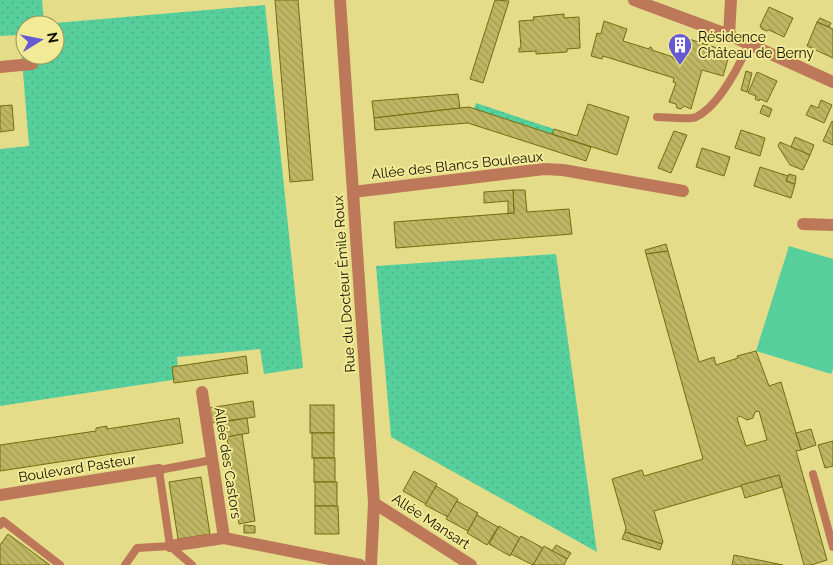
<svg xmlns="http://www.w3.org/2000/svg" width="833" height="565" viewBox="0 0 833 565" font-family="Raleway,sans-serif">
  <style>
    .green { fill: url(#green-dots); fill-rule: evenodd }
    .pitch { fill: #56cf9d }
    .building { fill: url(#building-back-hatch); stroke: #756c0f; fill-rule: evenodd }
    .lines { fill: none; stroke-linecap: round; stroke-linejoin: round }
    .lane { stroke: #bd7759; stroke-width: 8 }
    .street { stroke: #bd7759; stroke-width: 12 }
    .labels { text-anchor: middle; stroke-width: 4; stroke-linejoin: round; paint-order: stroke }
    .poi-label { font-size: 14px; fill: #141100; stroke: #f2ea96; text-anchor: start }
    .street-label { font-size: 14px; fill: #141100; stroke: #f2ea96 }
  </style>
  <defs>
    <pattern id="green-dots" width="8" height="8" patternUnits="userSpaceOnUse" patternTransform="scale(1.25)"><rect width="8" height="8" fill="#56cf9d"/><path d="M2 2h.1M6 6h.1" fill="none" stroke="#4ab185" stroke-width="1.8" stroke-linecap="round"/></pattern>
    <pattern id="building-back-hatch" width="6" height="6" patternUnits="userSpaceOnUse" patternTransform="scale(1.25)"><rect width="6" height="6" fill="#bfb664"/><path d="M-1 5l2 2M0 0l6 6M5-1l2 2" fill="none" stroke="#a39b55"/></pattern>
  </defs>
  <rect width="100%" height="100%" fill="#e5dc89"/>
  <g class="green">
    <path d="M0,0H42L44,24L265,5L303,368L264,374L260,349L177,357L179,379L0,406V149L29,146L20,35L0,36ZM25,25H55V55H25Z"/>
    <polygon points="476,103 554,129 552,134 474,109"/>
    <polygon points="556,254 597,552 391,437 376,266"/>
  </g>
  <polygon class="pitch" points="789,246 833,259 833,369 831,374 756,351"/>
  <g class="building">
    <polygon points="275,0 298,0 313,180 290,182"/>
    <polygon points="495,0 509,1 483,83 470,79"/>
    <polygon points="769,7 793,18 784,37 769,30 767,31 762,29 760,26"/>
    <polygon points="564,14 564,18 579,17 580,48 567,49 567,52 536,54 536,51 519,52 519,48 521,48 519,21 534,20 533,17"/>
    <polygon points="820,18 831,23 829,27 817,22"/>
    <polygon points="604,21 627,29 623,41 649,49 650,47 652,48 652,50 673,57 673,59 682,62 689,39 730,52 723,76 702,70 691,109 684,106 681,109 677,108 676,104 669,102 676,83 673,82 674,78 603,56 602,59 591,56 597,33 601,34"/>
    <polygon points="817,22 833,29 833,58 807,46"/>
    <polygon points="746,71 752,73 747,92 741,90"/>
    <polygon points="757,72 777,81 767,102 760,99 759,101 755,99 756,96 748,93"/>
    <polygon points="458,94 460,108 374,118 372,101"/>
    <polygon points="821,100 832,105 824,123 806,115 811,105 818,108"/>
    <polygon points="588,104 629,117 617,155 552,134 554,129 577,136"/>
    <polygon points="12,105 14,130 0,132 0,106"/>
    <polygon points="763,105 772,109 769,117 760,113"/>
    <polygon points="469,107 591,147 586,161 468,123 375,130 374,118"/>
    <polygon points="832,121 833,122 833,145 823,141"/>
    <polygon points="741,130 765,138 760,156 735,148"/>
    <polygon points="674,131 687,135 671,173 658,168"/>
    <polygon points="795,137 814,145 810,155 791,147"/>
    <polygon points="780,142 810,155 803,170 790,165 778,146"/>
    <polygon points="702,148 730,157 724,176 696,167"/>
    <polygon points="760,167 788,176 786,181 795,184 791,198 754,186"/>
    <polygon points="789,174 796,176 795,184 786,181"/>
    <polygon points="513,190 525,190 527,212 569,209 572,234 396,248 394,222 514,213"/>
    <polygon points="513,190 514,213 508,213 508,201 484,203 484,192"/>
    <polygon points="666,244 668,251 646,254 645,250"/>
    <path d="M668,251L699,362L714,357L716,365L738,358L737,356L756,351L769,386L781,382L801,450L796,451L827,560L811,565H804L779,475L654,511L663,542L662,544L625,532L626,528L612,479L642,470L644,476L703,459L646,254ZM759,411L767,440L746,446L737,418L740,416L747,420L753,418L755,412Z"/>
    <polygon points="246,356 248,373 174,383 172,367"/>
    <polygon points="253,401 255,417 211,423 209,408"/>
    <rect x="310" y="405" width="24" height="28"/>
    <polygon points="179,418 183,443 0,471 0,445 96,431 96,428 107,426 107,429"/>
    <polygon points="247,418 249,433 227,437 224,422"/>
    <polygon points="811,429 816,445 801,450 796,433"/>
    <rect x="312" y="433" width="22" height="25"/>
    <polygon points="242,434 255,521 239,524 227,437"/>
    <polygon points="833,441 833,466 825,468 818,445"/>
    <rect x="314" y="458" width="21" height="24"/>
    <polygon points="414,471 437,484 426,504 403,491"/>
    <polygon points="779,475 782,487 745,498 741,485"/>
    <polygon points="201,477 210,534 178,539 169,482"/>
    <rect x="315" y="482" width="22" height="24"/>
    <polygon points="436,486 458,499 448,517 425,505"/>
    <polygon points="457,501 478,513 468,531 446,519"/>
    <polygon points="315,506 338,506 339,534 315,534"/>
    <polygon points="477,515 498,527 487,545 467,533"/>
    <polygon points="244,525 255,526 255,533 244,533"/>
    <polygon points="499,526 520,538 510,556 489,544"/>
    <polygon points="625,532 662,544 660,550 622,539"/>
    <polygon points="8,534 50,565 0,565 0,545"/>
    <polygon points="521,536 543,548 533,565 511,554"/>
    <polygon points="556,545 571,553 567,559 552,551"/>
    <polygon points="544,546 567,559 564,565 533,565"/>
    <polygon points="734,555 783,565 732,565"/>
  </g>
  <g class="lines">
    <g class="lane">
      <path d="M657,117C666,117 689,120 696,117C719,106 739,66 749,44"/>
      <polyline points="813,474 833,547"/>
      <polyline points="0,525 3,521 60,565"/>
      <polyline points="125,565 137,548 170,546"/>
      <polyline points="192,565 170,546 159,470 212,460"/>
    </g>
    <g class="street">
      <polyline points="340,0 374,503 371,565"/>
      <polyline points="634,0 729,35 833,82"/>
      <polyline points="729,35 731,0"/>
      <polyline points="0,67 32,64"/>
      <polyline points="353,192 544,169 563,170 683,191"/>
      <polyline points="803,224 833,225"/>
      <polyline points="202,392 224,538"/>
      <polyline points="0,495 159,470"/>
      <polyline points="374,503 471,565"/>
      <polyline points="170,546 224,538 360,565"/>
    </g>
  </g>
  <defs>
    <g id="building-pin" transform="scale(1.25)"><path d="M0 17L-7.5 6A9.5 9.5 0 1 1 7.5 6Z" fill="#665ad3" stroke="#f2ea96"/><path d="M-4-6H4V6H1V3H-1V6H-4ZM-2.5-4.3h1.7v1.8h-1.7ZM.8-4.3h1.7v1.8H.8ZM-2.5-1h1.7V.8h-1.7ZM.8-1h1.7V.8H.8Z" fill="#fff"/></g>
  </defs>
  <g fill-rule="evenodd">
    <use href="#building-pin" x="680" y="45"/>
  </g>
  <g class="labels">
    <g class="poi-label">
      <text x="698" y="42">Résidence<tspan x="698" dy="16">Château de Berny</tspan></text>
    </g>
    <g class="street-label">
      <text transform="translate(457 165) rotate(-6)" y="5">Allée des Blancs Bouleaux</text>
      <text transform="translate(344 284) rotate(-94)" y="5">Rue du Docteur Émile Roux</text>
      <text transform="translate(228 463) rotate(81)" y="5">Allée des Castors</text>
      <text transform="translate(77 468) rotate(-9)" y="5">Boulevard Pasteur</text>
      <text transform="translate(431 521) rotate(33)" y="5">Allée Mansart</text>
    </g>
  </g>
  <g transform="translate(40 40) rotate(80)"><circle r="24" fill="#f2ea96" stroke="#99935a"/>
  <path d="M0-4L9 19L0 12L-9 19Z" fill="#665ad3"/>
  <text y="-8" font-size="14" font-weight="bold" text-anchor="middle" fill="#141100">N</text>
  </g>
</svg>
